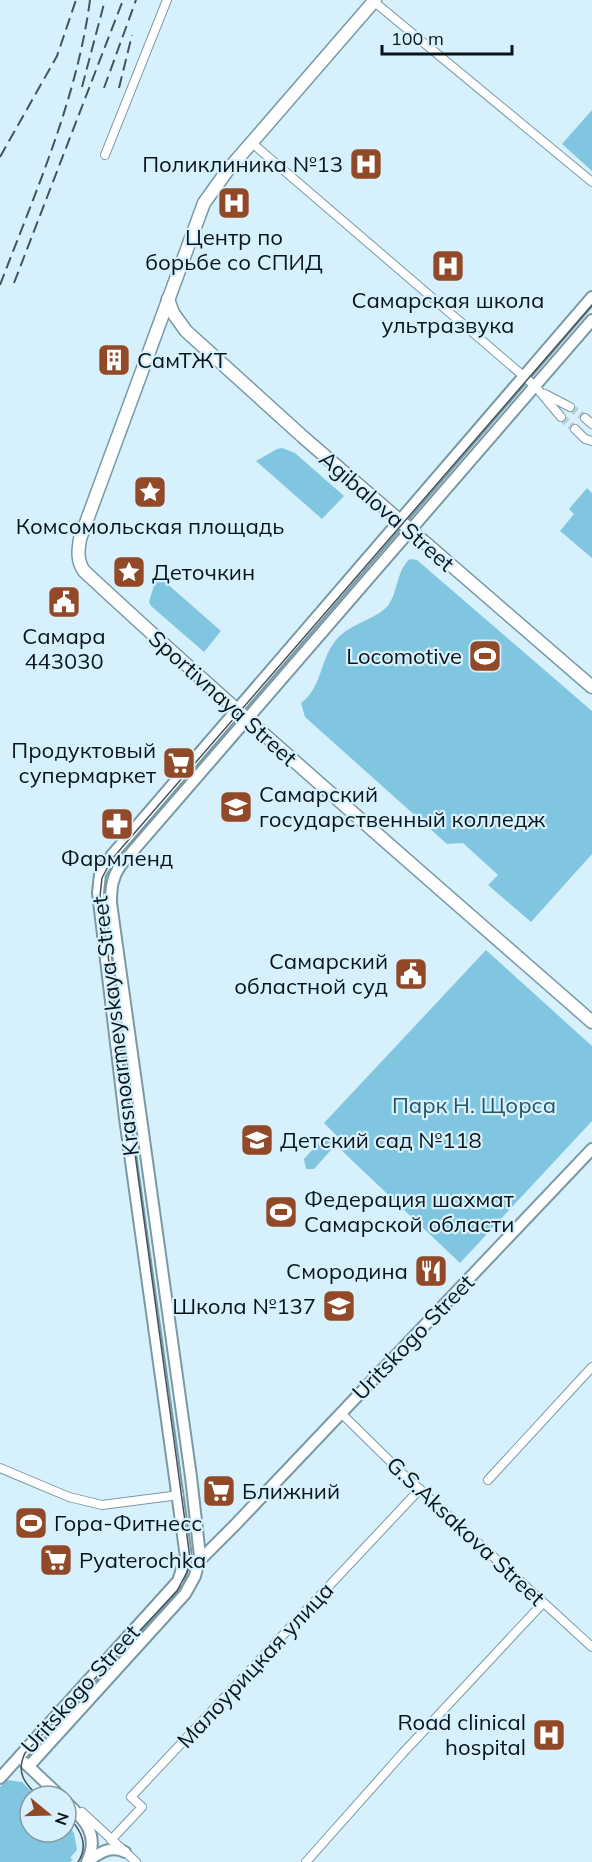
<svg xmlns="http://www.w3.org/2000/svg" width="592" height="1862" viewBox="0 0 592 1862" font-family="Mulish,sans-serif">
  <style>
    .green { fill: #81c6e0 }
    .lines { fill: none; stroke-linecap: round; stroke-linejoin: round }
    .street-tunnel { stroke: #b7d0da; stroke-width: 8; stroke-dasharray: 8 4; stroke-linecap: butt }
    .street-casing { stroke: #7999a5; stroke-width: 10 }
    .secondary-casing { stroke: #7999a5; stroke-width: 14 }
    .primary-casing { stroke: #7999a5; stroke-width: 15 }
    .street { stroke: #fff; stroke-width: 8 }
    .secondary { stroke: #fff; stroke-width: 10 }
    .primary { stroke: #fff; stroke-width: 12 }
    .tram { stroke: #44545b; stroke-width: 1.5 }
    .rail { stroke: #44545b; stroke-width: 2; stroke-dasharray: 12 6; stroke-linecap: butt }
    .labels { text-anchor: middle; stroke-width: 4.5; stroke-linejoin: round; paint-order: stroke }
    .poi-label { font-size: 22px; fill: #09151a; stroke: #d6f1fc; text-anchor: start }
    .street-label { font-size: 22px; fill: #09151a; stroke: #d6f1fc }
    .park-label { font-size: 22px; fill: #265566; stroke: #d6f1fc }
  </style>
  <rect width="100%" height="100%" fill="#d6f1fc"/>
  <g class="green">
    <polygon points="592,110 592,171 562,144"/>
    <polygon points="282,448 295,453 344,496 322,519 256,461 277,449"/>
    <polygon points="587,488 592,493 592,558 560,531 574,514 569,509"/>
    <path d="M410,559L417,560L592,711V854L531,922L488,885L498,875L463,843L447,844L305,717L301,703C322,688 320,659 336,640C351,622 379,619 389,604C398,591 397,569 410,559Z"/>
    <polygon points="156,579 164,581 221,631 204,652 151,606 149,602"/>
    <polygon points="486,950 592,1046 592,1121 460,1263 339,1148 344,1143 324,1123"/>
    <polygon points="321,1140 327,1140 331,1142 331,1150 314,1169 306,1169 304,1159"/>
    <polygon points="7,1780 22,1782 36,1796 30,1796 30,1832 66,1832 67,1823 74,1833 77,1850 70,1858 73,1859 70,1862 0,1862 0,1787"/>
  </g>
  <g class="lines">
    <g class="street-tunnel">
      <polyline points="570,407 585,418"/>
      <polyline points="561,417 575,429"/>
    </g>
    <g class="street-casing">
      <g id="street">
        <polyline points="372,0 592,182"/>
        <polyline points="252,143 535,386 561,417"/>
        <polyline points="105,155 167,0"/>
        <polyline points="545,394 570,407"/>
        <polyline points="585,418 592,424"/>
        <polyline points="575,429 585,439 592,441"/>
        <polyline points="341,1413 404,1475 592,1647"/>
        <polyline points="0,1468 69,1497 102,1505 179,1495"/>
        <polyline points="488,1480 592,1367"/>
        <polyline points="82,1812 136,1862"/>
        <polyline points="111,1840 142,1807 131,1797 420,1489"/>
        <polyline points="306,1862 402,1754 543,1603"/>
      </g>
    </g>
    <g class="secondary-casing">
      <g id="secondary">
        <polyline points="199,1561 235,1525 592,1149"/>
        <polyline points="25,1763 60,1796"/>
        <path d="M29,1766L185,1594L195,1576L200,1556L191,1477L111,903C111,888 112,878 120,866L592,320"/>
        <polyline points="0,1778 178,1581 186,1557 125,1118 98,893 100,874 112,855 592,297"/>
        <path d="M66,1802C85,1820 100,1835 87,1862"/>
        <path d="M88,1861C99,1853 111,1845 125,1852"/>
      </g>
    </g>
    <g class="primary-casing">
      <g id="primary">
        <path d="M375,0L227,171L204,203L80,539C78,551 77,561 84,571C250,725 422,873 592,1022"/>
        <polyline points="168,299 173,313 186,331 303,437 592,687"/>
      </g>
    </g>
    <use href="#street" class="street"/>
    <use href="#secondary" class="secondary"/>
    <use href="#primary" class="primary"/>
    <g class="tram">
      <path d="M38,1796C24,1783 16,1772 25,1753L177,1591L187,1572L190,1558L100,896L102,878L112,859L592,305"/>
      <path d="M66,1815C80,1828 90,1844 78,1862"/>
    </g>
    <g class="rail">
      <polyline points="82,87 105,0"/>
      <polyline points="104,88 136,0"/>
      <polyline points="119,88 132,35"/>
      <polyline points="0,157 57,56 76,0"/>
      <polyline points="14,283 123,0"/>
      <path d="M0,285C35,193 77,99 90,0"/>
    </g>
  </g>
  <defs>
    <g id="hospital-square" transform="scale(1.725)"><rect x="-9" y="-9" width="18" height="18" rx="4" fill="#914927" stroke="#d6f1fc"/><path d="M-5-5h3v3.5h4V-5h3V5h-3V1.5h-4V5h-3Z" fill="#fff"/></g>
    <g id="building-square" transform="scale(1.725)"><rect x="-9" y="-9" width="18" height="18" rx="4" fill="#914927" stroke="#d6f1fc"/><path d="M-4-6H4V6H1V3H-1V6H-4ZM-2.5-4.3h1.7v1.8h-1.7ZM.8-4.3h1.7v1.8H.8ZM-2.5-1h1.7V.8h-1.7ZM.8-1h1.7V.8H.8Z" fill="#fff"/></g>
    <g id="sight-square" transform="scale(1.725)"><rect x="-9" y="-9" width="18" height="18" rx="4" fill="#914927" stroke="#d6f1fc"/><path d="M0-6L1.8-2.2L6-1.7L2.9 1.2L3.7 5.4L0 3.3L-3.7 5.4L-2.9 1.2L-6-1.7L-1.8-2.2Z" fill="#fff"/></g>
    <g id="civic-square" transform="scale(1.725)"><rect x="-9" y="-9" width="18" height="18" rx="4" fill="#914927" stroke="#d6f1fc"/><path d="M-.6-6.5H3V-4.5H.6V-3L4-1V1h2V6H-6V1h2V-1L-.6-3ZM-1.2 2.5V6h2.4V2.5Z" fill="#fff"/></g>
    <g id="stadium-square" transform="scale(1.725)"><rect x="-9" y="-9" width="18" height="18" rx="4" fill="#914927" stroke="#d6f1fc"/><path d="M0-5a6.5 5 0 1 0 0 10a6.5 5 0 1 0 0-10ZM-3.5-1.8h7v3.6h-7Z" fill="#fff"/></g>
    <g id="supermarket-square" transform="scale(1.725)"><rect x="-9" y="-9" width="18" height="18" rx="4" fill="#914927" stroke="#d6f1fc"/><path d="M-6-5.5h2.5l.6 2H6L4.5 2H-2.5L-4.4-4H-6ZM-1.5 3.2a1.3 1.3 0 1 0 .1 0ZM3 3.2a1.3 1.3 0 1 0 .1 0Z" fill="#fff"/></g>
    <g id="university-square" transform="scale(1.725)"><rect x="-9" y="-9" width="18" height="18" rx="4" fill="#914927" stroke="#d6f1fc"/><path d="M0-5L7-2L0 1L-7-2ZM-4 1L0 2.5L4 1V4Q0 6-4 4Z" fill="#fff"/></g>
    <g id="pharmacy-square" transform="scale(1.725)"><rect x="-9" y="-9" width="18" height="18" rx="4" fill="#914927" stroke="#d6f1fc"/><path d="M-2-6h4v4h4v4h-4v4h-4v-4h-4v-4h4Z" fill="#fff"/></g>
    <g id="school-square" transform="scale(1.725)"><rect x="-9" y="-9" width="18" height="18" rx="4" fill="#914927" stroke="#d6f1fc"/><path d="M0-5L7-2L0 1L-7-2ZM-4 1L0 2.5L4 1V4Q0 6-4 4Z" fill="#fff"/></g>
    <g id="restaurant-square" transform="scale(1.725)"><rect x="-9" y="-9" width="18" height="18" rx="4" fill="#914927" stroke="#d6f1fc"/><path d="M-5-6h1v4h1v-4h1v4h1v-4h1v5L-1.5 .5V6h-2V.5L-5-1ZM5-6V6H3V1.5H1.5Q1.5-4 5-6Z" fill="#fff"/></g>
  </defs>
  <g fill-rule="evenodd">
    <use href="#hospital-square" x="366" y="164"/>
    <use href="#hospital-square" x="234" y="203"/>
    <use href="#hospital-square" x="448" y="266"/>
    <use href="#building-square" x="114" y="360"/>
    <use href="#sight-square" x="150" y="492"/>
    <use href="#sight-square" x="129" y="572"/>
    <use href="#civic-square" x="64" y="602"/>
    <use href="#stadium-square" x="485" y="656"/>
    <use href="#supermarket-square" x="179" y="763"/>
    <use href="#university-square" x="236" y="807"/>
    <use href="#pharmacy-square" x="117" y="824"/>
    <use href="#civic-square" x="411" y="974"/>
    <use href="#school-square" x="257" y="1140"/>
    <use href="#stadium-square" x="281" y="1212"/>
    <use href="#restaurant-square" x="431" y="1271"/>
    <use href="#school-square" x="339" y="1306"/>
    <use href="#supermarket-square" x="219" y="1491"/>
    <use href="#stadium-square" x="31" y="1523"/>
    <use href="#supermarket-square" x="56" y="1560"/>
    <use href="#hospital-square" x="549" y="1735"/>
  </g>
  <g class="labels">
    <g class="poi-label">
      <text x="343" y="172" text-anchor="end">Поликлиника №13</text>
      <text x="234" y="245" text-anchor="middle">Центр по<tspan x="234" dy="25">борьбе со СПИД</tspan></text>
      <text x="448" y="308" text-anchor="middle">Самарская школа<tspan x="448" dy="25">ультразвука</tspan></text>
      <text x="137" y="368">СамТЖТ</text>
      <text x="150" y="534" text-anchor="middle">Комсомольская площадь</text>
      <text x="152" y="580">Деточкин</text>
      <text x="64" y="644" text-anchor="middle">Самара<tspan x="64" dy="25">443030</tspan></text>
      <text x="462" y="664" text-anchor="end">Locomotive</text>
      <text x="156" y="758" text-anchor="end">Продуктовый<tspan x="156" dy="25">супермаркет</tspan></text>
      <text x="259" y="802">Самарский<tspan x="259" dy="25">государственный колледж</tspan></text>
      <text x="117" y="866" text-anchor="middle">Фармленд</text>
      <text x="388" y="969" text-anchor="end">Самарский<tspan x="388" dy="25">областной суд</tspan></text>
      <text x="280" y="1148">Детский сад №118</text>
      <text x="304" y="1207">Федерация шахмат<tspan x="304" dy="25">Самарской области</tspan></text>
      <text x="408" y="1279" text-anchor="end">Смородина</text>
      <text x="316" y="1314" text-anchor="end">Школа №137</text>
      <text x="242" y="1499">Ближний</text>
      <text x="54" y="1531">Гора-Фитнесс</text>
      <text x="79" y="1568">Pyaterochka</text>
      <text x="526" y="1730" text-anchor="end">Road clinical<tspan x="526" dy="25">hospital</tspan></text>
    </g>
    <g class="street-label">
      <text transform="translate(387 511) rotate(41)" y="8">Agibalova Street</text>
      <text transform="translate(223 698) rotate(42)" y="8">Sportivnaya Street</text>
      <text transform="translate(115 1026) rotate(-97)" y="8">Krasnoarmeyskaya Street</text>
      <text transform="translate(413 1337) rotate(-46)" y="8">Uritskogo Street</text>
      <text transform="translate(466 1531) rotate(43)" y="8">G.S.Aksakova Street</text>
      <text transform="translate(255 1665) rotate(-47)" y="8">Малоурицкая улица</text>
      <text transform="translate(80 1689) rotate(-48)" y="8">Uritskogo Street</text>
    </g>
    <g class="park-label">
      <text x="474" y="1113">Парк Н. Щорса</text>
    </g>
  </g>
  <g transform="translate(48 1814) rotate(109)"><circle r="28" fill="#d6f1fc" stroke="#8499a2" stroke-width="1.5"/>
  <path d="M0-4.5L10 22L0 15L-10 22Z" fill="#914927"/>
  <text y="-9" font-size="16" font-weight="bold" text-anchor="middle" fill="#09151a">N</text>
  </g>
  <path d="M382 45v9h130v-9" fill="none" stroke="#09151a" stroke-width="3"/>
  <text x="391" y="45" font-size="18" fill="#09151a" stroke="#d6f1fc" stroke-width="4.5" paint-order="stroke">100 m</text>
</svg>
